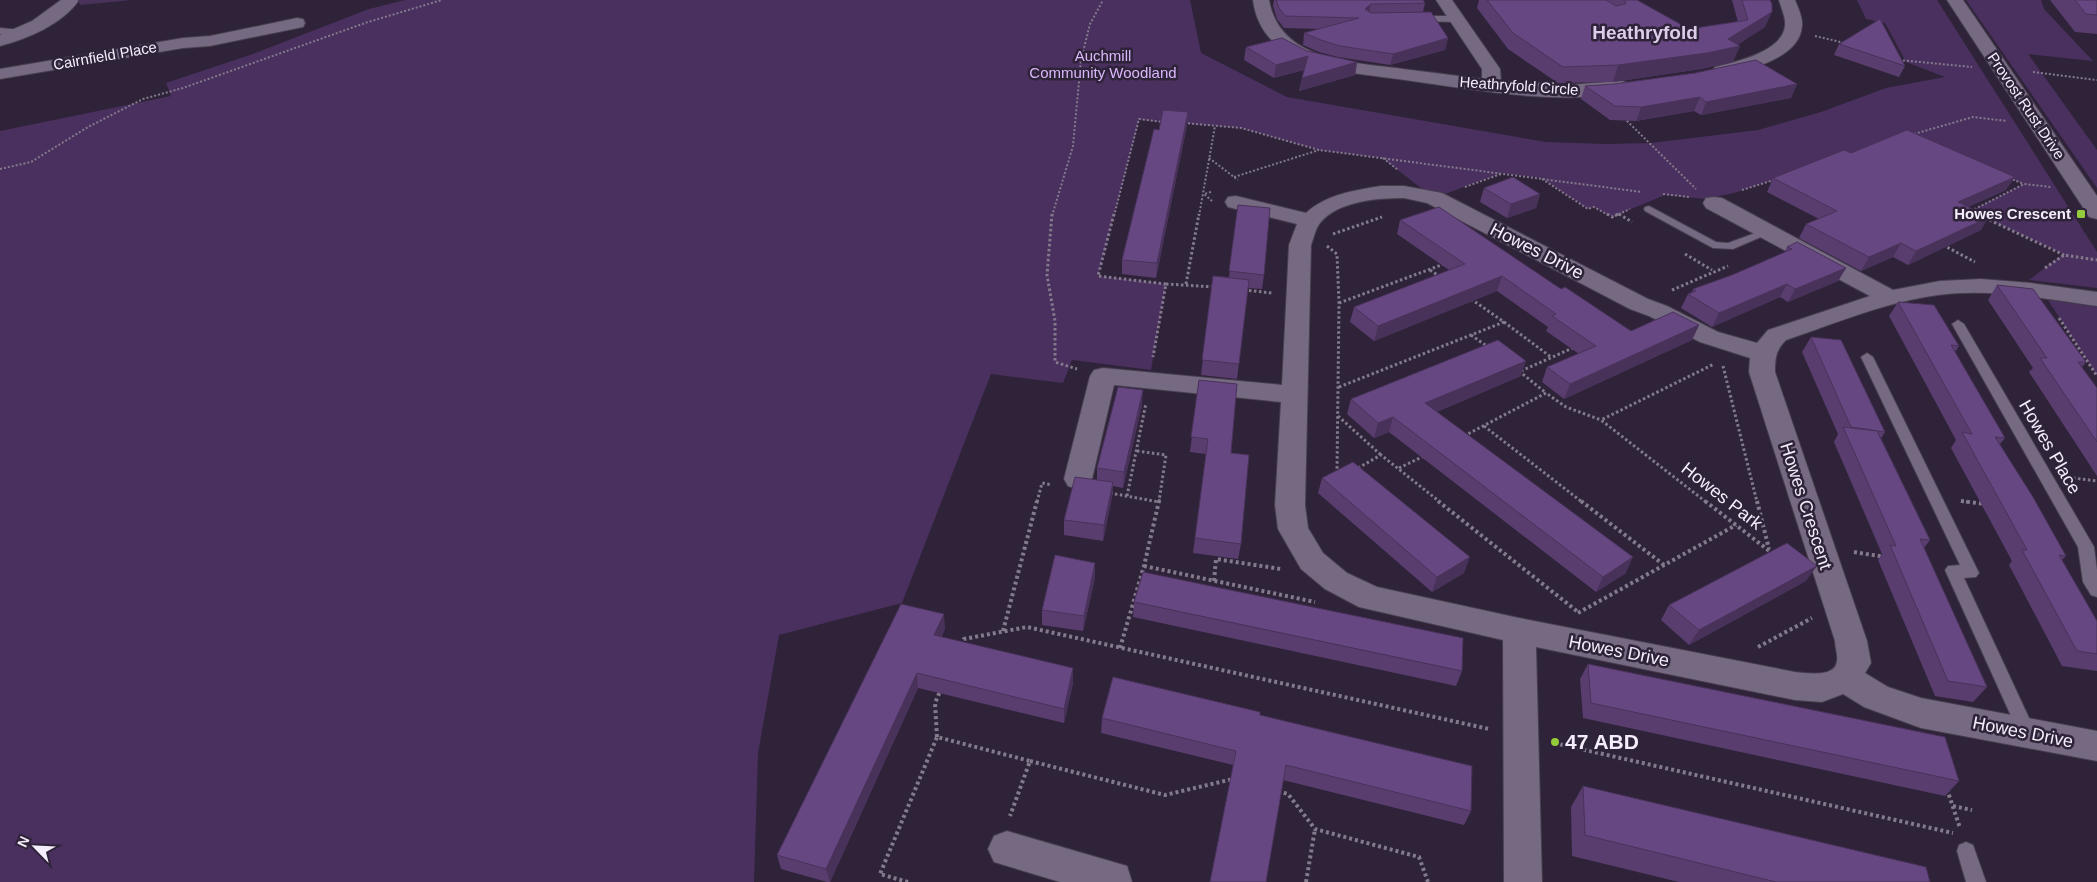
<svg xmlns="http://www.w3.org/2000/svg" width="2097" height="882" viewBox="0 0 2097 882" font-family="Helvetica,sans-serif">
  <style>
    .green { fill: #4a305e }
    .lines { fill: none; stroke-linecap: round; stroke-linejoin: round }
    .service-casing { stroke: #473e4f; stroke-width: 2 }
    .minor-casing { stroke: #473e4f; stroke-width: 2 }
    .tertiary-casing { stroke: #473e4f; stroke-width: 2 }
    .path-far2 { stroke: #837a8c; stroke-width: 2; stroke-dasharray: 2 2; stroke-linecap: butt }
    .path-far1 { stroke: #837a8c; stroke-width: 3; stroke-dasharray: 2.5 2.5; stroke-linecap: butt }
    .path { stroke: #837a8c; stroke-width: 4; stroke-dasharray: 3 3; stroke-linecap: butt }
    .service { fill: #766982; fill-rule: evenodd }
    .minor { fill: #766982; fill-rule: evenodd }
    .tertiary { fill: #766982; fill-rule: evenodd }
    .wall { fill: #593d6f }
    .shaded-wall { fill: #48325a }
    .building { fill: #674781; stroke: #48325a }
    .poi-dot { fill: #95cc3b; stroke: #2e2338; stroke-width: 2 }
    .labels { text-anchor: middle; stroke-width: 5; stroke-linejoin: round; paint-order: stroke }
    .far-street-label { font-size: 15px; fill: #f4edfb; stroke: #2e2338 }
    .far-park-label { font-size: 15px; fill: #dab6fb; stroke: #2e2338 }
    .far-poi-label { font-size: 15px; font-weight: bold; fill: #f4edfb; stroke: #2e2338; text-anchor: end }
    .street-label { font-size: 18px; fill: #f4edfb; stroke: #2e2338 }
    .far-district-label { font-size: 19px; font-weight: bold; fill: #dcceea; stroke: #2e2338 }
    .near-poi-label { font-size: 21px; font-weight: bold; fill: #f4edfb; stroke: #2e2338; text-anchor: start }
  </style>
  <rect width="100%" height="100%" fill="#2e2338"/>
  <g class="green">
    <polygon points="405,0 1190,0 1201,53 1287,97 1546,142 1605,144 1651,143 1758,130 1821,112 1886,88 1945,77 1906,62 1885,23 1866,19 1857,0 1937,0 2097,252 2097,288 2029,280 2063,254 1971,211 2023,184 1910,135 1734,193 1705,199 1665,195 1612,217 1594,207 1588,209 1541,178 1502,173 1434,198 1382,158 1319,150 1241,128 1139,120 1098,276 1166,284 1151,370 1072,360 1063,383 991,374 902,603 779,635 758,753 754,882 0,882 0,131 171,96 166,83 250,55 369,9"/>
    <polygon points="1966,0 2041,0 2044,9 2093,61 2028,54 2097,150 2097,188"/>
    <polygon points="2048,300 2097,307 2097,376"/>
  </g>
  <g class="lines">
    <g class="service-casing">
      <g id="service">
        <polygon points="1417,16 1457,16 1461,19 1457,22 1414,21 1413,19"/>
        <polygon points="0,28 21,30 25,33 21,36 0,34"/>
        <polygon points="1649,206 1716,242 1728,243 1769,228 1775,231 1733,249 1713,248 1645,211 1644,209 1645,207"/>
        <polygon points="1958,320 1964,324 2094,547 2097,570 2097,597 2091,595 2083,582 2078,547 1952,324"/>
        <polygon points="1867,353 1873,357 1979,573 1976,577 1964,578 2036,733 2033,738 2027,741 2021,738 1945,570 1948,566 1960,565 1861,357"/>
        <polygon points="1966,842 1973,845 1986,882 1966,882 1957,851 1959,845"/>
      </g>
    </g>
    <g class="minor-casing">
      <g id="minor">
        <path d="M61,0H79C63,24 27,39 0,46V35L32,21Z"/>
        <path d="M1253,0H1269C1280,62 1353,62 1403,69C1430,72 1456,76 1482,79V69L1436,0H1452L1500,69L1501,81L1567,85L1622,81L1629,83L1631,87L1629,91C1564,107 1471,89 1405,80C1365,74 1322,73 1287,52C1267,40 1256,23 1253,0Z"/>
        <path d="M1779,0H1795C1798,8 1803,17 1802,26C1800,59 1747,70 1721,76L1715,75L1712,71L1715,67C1735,62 1782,52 1785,26C1786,17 1781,8 1779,0Z"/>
        <polygon points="297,18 303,19 305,23 303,27 210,46 183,48 0,79 0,69 183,38 210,36"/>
        <path d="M1381,186H1404L1442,193L1648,299L1667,306L1718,332L1757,343L1768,330L1870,296L1706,208L1703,203L1706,198L1714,197L1722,198L1893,290L1940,281L1981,279L2031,283L2097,292V306C2045,299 1991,288 1938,295C1886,302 1836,323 1786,340C1776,350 1775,358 1775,372L1867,641L1871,663L1865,673L1888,687L1921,698L2097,731V761L1921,728L1864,707L1843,694L1822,702L1795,700L1536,647L1542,882H1504L1503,640L1359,607L1325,589L1301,569L1278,529L1275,505L1281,402L1114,385L1092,479L1088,486L1078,489L1068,486L1064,479L1090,376L1094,370L1103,368L1282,385L1289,245L1297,224L1228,207L1225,202L1228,197L1236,196L1306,213C1325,195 1355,190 1381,186ZM1404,198L1427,203L1630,309L1649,316L1700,342L1750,358L1749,372L1835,641C1835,647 1838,655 1837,661C1835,678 1807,673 1795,672L1519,618L1377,587L1347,573L1323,553L1308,528L1305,505L1311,245C1314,238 1315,229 1320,223C1338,201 1377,198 1404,198Z"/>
        <polygon points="1007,831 1127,866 1132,882 1060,882 994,862 988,849 994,836"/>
      </g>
    </g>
    <g class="tertiary-casing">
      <polygon id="tertiary" points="1947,0 1963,0 2097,196 2097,219 2089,217 2086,212"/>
    </g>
    <g class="path-far2">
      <polyline points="1815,36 1845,43"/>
      <polyline points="1899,60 1972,67"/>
      <polyline points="2033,72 2097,80"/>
      <polyline points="1624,118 1696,189"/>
      <polyline points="1184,123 1241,128 1319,150 1642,192"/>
      <polyline points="1914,134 1973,117 2007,121"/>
      <polyline points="1209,158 1238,180"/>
      <polyline points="1383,158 1398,170"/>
      <polyline points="0,169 31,162 88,127 143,99 183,88 368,22 442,0"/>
      <polyline points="1234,177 1319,150"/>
      <polyline points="2009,178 2024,184"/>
      <polyline points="1542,179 1588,209 1594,207 1610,216"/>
      <polyline points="1465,187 1501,174"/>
      <polyline points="1742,190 1774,180"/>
      <polyline points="1211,192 1204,194 1212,201"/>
      <polyline points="1663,194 1689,197"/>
      <polyline points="1971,211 2024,184 2051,187"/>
      <polyline points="1618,214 1621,216"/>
      <polyline points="1052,216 1073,146 1081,60 1090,24 1103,0"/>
      <polyline points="1114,216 1139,119 1163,122"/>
      <polyline points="1199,216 1215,126"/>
      <polyline points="1615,216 1630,209"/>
    </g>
    <g class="path-far1">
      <polyline points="1052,214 1047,275 1055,321 1055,362 1077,369"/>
      <polyline points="1114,214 1098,276 1166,284 1153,357"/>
      <polyline points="1607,214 1612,217 1618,214"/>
      <polyline points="1619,214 1632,222"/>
      <polyline points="1985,218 2064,255"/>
      <polyline points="1333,234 1382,217"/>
      <polyline points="1943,245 1975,262"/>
      <polyline points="1327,246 1337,254 1339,303 1337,472"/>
      <polyline points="1685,254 1712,270"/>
      <polyline points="2045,268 2064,255 2097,260"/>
      <polyline points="1430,270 1439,276"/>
      <polyline points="1166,284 1215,287"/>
      <polyline points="1186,284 1199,214"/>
      <polyline points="1244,290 1272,293"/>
      <polyline points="1672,290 1728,266"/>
      <polyline points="1339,303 1444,264"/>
      <polyline points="2059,318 2097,376"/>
      <polyline points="1504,322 1551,357"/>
      <polyline points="1471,335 1488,347"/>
      <polyline points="1723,366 1757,502"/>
      <polyline points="1519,371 1546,393"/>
      <polyline points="1521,371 1575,347"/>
      <polyline points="1339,387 1504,322 1471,299"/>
      <polyline points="1338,416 1381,455"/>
      <polyline points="1484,426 1582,502"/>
      <polyline points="1464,436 1546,393 1566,407 1601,420"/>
      <polyline points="1137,451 1166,455 1159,501"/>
      <polyline points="1358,468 1381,455 1440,502"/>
      <polyline points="1399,468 1424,456"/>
      <polyline points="2073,478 2097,481"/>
      <polyline points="1110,493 1159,502"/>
      <polyline points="1127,496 1146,403"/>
      <polyline points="1961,501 1968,502"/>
      <polyline points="1037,502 1042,483 1052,485"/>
      <polyline points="1706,502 1601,420 1714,364"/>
    </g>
    <g class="path">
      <polyline points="1438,501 1578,612"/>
      <polyline points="1581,501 1664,565"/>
      <polyline points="1705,501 1772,553"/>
      <polyline points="1757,501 1769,549"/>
      <polyline points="1961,501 1985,504"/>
      <polyline points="1854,552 1885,557"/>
      <polyline points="1144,566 1315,602"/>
      <polyline points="1214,581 1216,559 1281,569"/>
      <polyline points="1578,613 1736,525"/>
      <polyline points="1003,631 1037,501"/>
      <polyline points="961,645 964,639 1027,627 1489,729"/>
      <polyline points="1758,647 1812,618"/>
      <polyline points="1120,648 1144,566 1159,501 1157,501"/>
      <polyline points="937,737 935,703 941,689"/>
      <polyline points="1554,743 1953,833"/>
      <polyline points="1030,761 1165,795 1233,779"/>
      <polyline points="1947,789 1960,828"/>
      <polyline points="1278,791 1288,794 1315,829 1419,857 1428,882"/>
      <polyline points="1953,806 1972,810"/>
      <polyline points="908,882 880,874 937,737 1030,761 1010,816"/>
      <polyline points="1306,882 1315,829"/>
    </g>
    <use href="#service" class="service"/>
    <use href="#minor" class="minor"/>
    <use href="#tertiary" class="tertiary"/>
  </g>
  <g class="wall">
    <polygon points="1274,0 1423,0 1425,3 1423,12 1448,38 1445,50 1390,65 1338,57 1319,52 1303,45 1304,33 1320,29 1284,28 1277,19 1273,6"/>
    <polygon points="1479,0 1637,0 1689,29 1738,22 1732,0 1770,0 1765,27 1737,45 1733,62 1701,69 1613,82 1558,83 1508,49 1477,8"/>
    <polygon points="2050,0 2097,0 2097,34 2075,32"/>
    <polygon points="1839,44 1905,66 1899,77 1834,55"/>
    <polygon points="1246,47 1307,51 1357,62 1355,75 1299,91 1304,70 1274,78 1244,60"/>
    <polygon points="1797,84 1791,98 1701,115 1694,111 1636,121 1610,120 1581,99 1585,86"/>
    <polygon points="1188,112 1187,125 1156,278 1122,274 1122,260 1159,130"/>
    <polygon points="1773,178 2006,190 1968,207 1981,230 1908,265 1893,257 1861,271 1799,238 1806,224 1819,219 1767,192"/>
    <polygon points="1484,188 1540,194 1536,208 1507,218 1480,202"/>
    <polygon points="1238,205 1264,275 1262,289 1248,288 1237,379 1201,375 1213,276 1229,277"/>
    <polygon points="1400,220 1561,289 1631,331 1699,325 1692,340 1564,399 1542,382 1547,367 1579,354 1546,331 1548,327 1497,291 1374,341 1350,322 1354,307 1449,270 1397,234"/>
    <polygon points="1787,247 1846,268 1838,281 1788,302 1780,297 1712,327 1681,308 1688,294 1692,292 1693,289 1732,275 1784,253"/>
    <polygon points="1997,285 2086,362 2082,367 2097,388 2097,476 2029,372 2033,368 1988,300"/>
    <polygon points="1898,302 1959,346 1955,352 2005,438 2000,444 2066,556 2062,560 2097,621 2097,671 2062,666 2009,565 2012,561 1951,448 1956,440 1889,316"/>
    <polygon points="1811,337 1885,432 1881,438 1930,540 1924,548 1987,687 1973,702 1935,696 1878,560 1882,554 1834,442 1838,434 1802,352"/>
    <polygon points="1521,376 1436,412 1626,573 1596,592 1389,432 1374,438 1347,414 1351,399"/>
    <polygon points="1199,380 1231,453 1241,544 1238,559 1193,553 1206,454 1190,452"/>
    <polygon points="1142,405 1123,488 1113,486 1112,497 1103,541 1064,535 1064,520 1097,480 1097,468"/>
    <polygon points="1322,478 1464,573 1432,592 1318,493"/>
    <polygon points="1095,563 1095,578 1083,631 1042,625 1042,610"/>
    <polygon points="1806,581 1689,645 1661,620 1669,605"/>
    <polygon points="1134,602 1462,671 1456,686 1133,617"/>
    <polygon points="945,629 941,637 1073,683 1064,723 918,688 830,882 827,882 781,869 777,855"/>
    <polygon points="1588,664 1959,781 1945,796 1583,718 1580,679"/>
    <polygon points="1260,715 1471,811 1464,825 1283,780 1233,765 1101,733 1102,718"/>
    <polygon points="1583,786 1930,882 1679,882 1572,856 1571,807"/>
  </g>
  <g class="shaded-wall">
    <polygon points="78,0 132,0 80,5"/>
    <polygon points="1371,4 1369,15 1365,9"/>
    <polygon points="1772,12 1765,27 1733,48 1740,46 1733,62 1701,69 1613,82 1618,65"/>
    <polygon points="1448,38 1445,50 1390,65 1393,54"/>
    <polygon points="1308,56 1306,69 1274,78 1276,65"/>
    <polygon points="1357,62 1355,75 1299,91 1302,78"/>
    <polygon points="1797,84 1791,98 1701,115 1706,102"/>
    <polygon points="1700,97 1694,111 1636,121 1641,107"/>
    <polygon points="1188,112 1187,125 1156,278 1157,263"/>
    <polygon points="2015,177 2006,190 1950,215 1958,202"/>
    <polygon points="1540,194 1536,208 1507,218 1511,204"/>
    <polygon points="1989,217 1981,230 1908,265 1916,251"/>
    <polygon points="1901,243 1893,257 1861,271 1869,257"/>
    <polygon points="1846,268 1838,281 1788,302 1795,289"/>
    <polygon points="1502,276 1497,291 1374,341 1378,326"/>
    <polygon points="1787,284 1780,297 1712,327 1719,313"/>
    <polygon points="1699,325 1692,340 1564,399 1570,384"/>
    <polygon points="1526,361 1521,376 1421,419 1425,403"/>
    <polygon points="1143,390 1142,405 1123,488 1124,472"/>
    <polygon points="1393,417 1389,432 1374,438 1378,423"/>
    <polygon points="1113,482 1112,497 1103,541 1104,525"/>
    <polygon points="1470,557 1464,573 1432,592 1437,577"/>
    <polygon points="1633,557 1626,573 1596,592 1603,577"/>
    <polygon points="1095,563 1095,578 1083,631 1084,616"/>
    <polygon points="1817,566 1806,581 1689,645 1699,630"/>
    <polygon points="944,614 945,629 936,650 934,635"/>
    <polygon points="1073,668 1073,683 1064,723 1064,709"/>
    <polygon points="917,673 918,688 830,882 826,869"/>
  </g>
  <g class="building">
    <polygon points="1276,0 1423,0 1425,3 1371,4 1365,9 1371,13 1431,12 1448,38 1393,54 1340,46 1321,40 1304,33 1359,18 1285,16 1279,8"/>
    <polygon points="1487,0 1606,0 1616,6 1625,4 1626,2 1623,0 1637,0 1689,29 1748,20 1742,0 1770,0 1772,4 1772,12 1728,39 1740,46 1707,53 1618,65 1563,67 1513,33"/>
    <polygon points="2075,0 2097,0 2097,15 2086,14"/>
    <polygon points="1880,19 1905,66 1839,44"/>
    <polygon points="1282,38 1307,51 1357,62 1302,78 1308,56 1276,65 1246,47"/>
    <polygon points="1756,60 1797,84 1706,102 1700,97 1641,107 1615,106 1585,86 1614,84 1695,73"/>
    <polygon points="1163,110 1188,112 1157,263 1122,260 1154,129 1159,130"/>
    <polygon points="1907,130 2015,177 1958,202 1989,217 1916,251 1901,243 1869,257 1806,224 1837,211 1773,178 1844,150 1851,153"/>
    <polygon points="1513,177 1540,194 1511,204 1484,188"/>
    <polygon points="1238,205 1270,208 1264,275 1229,271"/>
    <polygon points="1439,207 1561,289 1565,287 1631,331 1673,312 1699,325 1570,384 1547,367 1596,346 1552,316 1556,314 1502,276 1378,326 1354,307 1465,264 1400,220"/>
    <polygon points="1797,242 1846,268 1795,289 1787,284 1719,313 1688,294 1696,291 1693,289 1732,275 1792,249 1787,247"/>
    <polygon points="1213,276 1249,280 1239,364 1202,360"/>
    <polygon points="1997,285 2033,289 2086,362 2078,362 2097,388 2097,442 2040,358 2047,358"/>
    <polygon points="1898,302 1934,305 1959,346 1951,345 2005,438 1995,437 2033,497 2066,556 2059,555 2097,621 2097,654 2077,651 2022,550 2027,550 1962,432 1972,434"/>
    <polygon points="1811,337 1841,340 1885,432 1851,427"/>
    <polygon points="1498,340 1526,361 1425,403 1633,557 1603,577 1393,417 1378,423 1351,399"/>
    <polygon points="1199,380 1237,384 1231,453 1249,455 1241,544 1195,538 1208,439 1191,437"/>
    <polygon points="1118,387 1143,390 1124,472 1097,468"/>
    <polygon points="1843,427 1877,431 1930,540 1920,539 1987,687 1948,681 1890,545 1896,546"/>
    <polygon points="1353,462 1470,557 1437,577 1322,478"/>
    <polygon points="1075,477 1113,482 1104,525 1064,520"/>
    <polygon points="1787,543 1817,566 1699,630 1669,605"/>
    <polygon points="1055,555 1095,563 1084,616 1042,610"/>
    <polygon points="1143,572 1463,638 1462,671 1134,602"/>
    <polygon points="901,604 944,614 934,635 1073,668 1064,709 917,673 826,869 777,855"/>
    <polygon points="1588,664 1945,737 1959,781 1591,703"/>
    <polygon points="1113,677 1260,712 1260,715 1472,766 1471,811 1286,765 1266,882 1210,882 1236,751 1102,718"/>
    <polygon points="1583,786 1926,867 1930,882 1776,882 1585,835"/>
  </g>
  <g class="poi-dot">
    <rect x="2076" y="209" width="10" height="10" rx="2.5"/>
    <circle cx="1555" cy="742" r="5"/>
  </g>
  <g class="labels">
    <g class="far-street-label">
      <text transform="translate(105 56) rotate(-10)" y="5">Cairnfield Place</text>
      <text transform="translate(1519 86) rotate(4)" y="5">Heathryfold Circle</text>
      <text transform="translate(2026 106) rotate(56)" y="5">Provost Rust Drive</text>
    </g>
    <g class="far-park-label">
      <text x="1103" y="61">Auchmill<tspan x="1103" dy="17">Community Woodland</tspan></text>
    </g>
    <g class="far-poi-label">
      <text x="2071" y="219">Howes Crescent</text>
    </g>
    <g class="street-label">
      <text transform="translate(1537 251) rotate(27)" y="6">Howes Drive</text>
      <text transform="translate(2050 447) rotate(60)" y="6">Howes Place</text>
      <text transform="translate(1722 496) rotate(38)" y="6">Howes Park</text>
      <text transform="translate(1806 506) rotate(72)" y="6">Howes Crescent</text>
      <text transform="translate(1619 651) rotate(11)" y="6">Howes Drive</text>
      <text transform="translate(2023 732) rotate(11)" y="6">Howes Drive</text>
    </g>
    <g class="far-district-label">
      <text x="1645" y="39">Heathryfold</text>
    </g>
    <g class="near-poi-label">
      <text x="1565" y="749">47 ABD</text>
    </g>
  </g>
  <g transform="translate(35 847) rotate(294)" stroke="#2e2338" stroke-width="4" paint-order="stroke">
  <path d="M0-4L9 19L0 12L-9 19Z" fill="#f4edfb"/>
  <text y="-8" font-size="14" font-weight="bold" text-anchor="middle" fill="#f4edfb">N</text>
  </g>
</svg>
